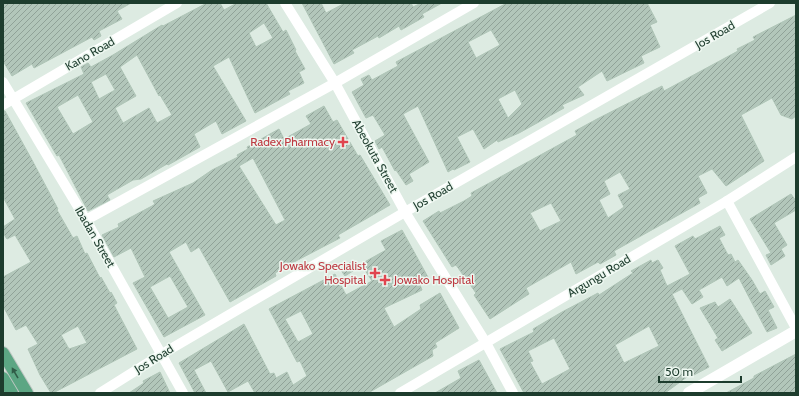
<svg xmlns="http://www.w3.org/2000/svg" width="799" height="396" viewBox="0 0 799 396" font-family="Cabin,sans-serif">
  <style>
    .building { fill: url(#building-hatch); stroke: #afc5b7; fill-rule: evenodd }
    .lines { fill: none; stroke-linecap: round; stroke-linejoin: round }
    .primary-casing { stroke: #c0c8c4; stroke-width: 14 }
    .minor { stroke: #fff; stroke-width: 10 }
    .tertiary { stroke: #fff; stroke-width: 12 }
    .primary { stroke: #5ca683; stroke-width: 12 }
    .oneway { fill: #305c47 }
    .health-dot { fill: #e0444e; stroke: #edf7f0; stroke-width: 1.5 }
    .labels { text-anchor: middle; stroke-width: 3; stroke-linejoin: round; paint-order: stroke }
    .street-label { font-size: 12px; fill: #1d3c2d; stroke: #edf7f0 }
    .health-label { font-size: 12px; fill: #be3a42; stroke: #edf7f0; text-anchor: end }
  </style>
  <defs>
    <pattern id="building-hatch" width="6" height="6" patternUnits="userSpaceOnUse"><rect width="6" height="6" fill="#b2c6ba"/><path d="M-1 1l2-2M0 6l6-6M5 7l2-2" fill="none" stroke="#90a298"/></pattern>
  </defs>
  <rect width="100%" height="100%" fill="#ddebe2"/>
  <g class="building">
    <polygon points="3,3 131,3 117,11 122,19 99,31 101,36 94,40 92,37 34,68 32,64 12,76 3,61"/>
    <path d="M207,3H220L224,10L237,3H266L283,32L286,30L296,50L295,51L305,69L299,72L304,83L288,91L290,94L255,113L229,57L213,66L246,121L222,134L216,121L194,134L200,147L168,165L167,164L141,179L133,180L107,195L110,200L88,211L59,155L57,156L26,103L84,74L81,67L88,63L91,67L113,55L162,25L163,26ZM264,23L273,38L256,47L249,33ZM137,55L159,96L160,95L172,115L157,123L149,108L123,123L115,108L136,96L120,67ZM106,74L115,90L99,99L91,82ZM78,95L93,122L73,134L57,107Z"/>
    <polygon points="302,3 321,3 326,13 345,3 411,3 413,7 421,3 442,3 422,14 424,17 401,30 399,26 379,38 378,36 352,50 354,53 334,64"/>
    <path d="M507,3H647L657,22L650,25L660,47L641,56L644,63L607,81L602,71L578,87L584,95L562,105L564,108L519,133L498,142L497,140L484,149L473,129L457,137L470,162L454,170L453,169L448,172L418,106L403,114L429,162L409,174L413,181L406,185L396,170L395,171L382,147L379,149L375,141L385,135L373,115L366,118L352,92L364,85L361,79L369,75L372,80L398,66L396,62ZM491,30L500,45L476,58L468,42ZM515,90L522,104L508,118L498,99Z"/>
    <path d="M796,15V116L792,119L781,115L772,98L741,115L764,161L726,186L712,169L698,176L707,193L698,198L700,203L614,251L616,255L600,264L598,262L576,274L571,262L526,288L529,294L490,319L474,295L476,293L456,265L452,267L423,221L439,211L440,213L464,201L472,196L471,193L577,135L575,131L597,119L662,86L664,91L738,51L737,49L755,40L753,37ZM620,172L630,189L618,195L624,207L608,218L599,200L610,194L604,181ZM551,203L561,221L540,231L530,213Z"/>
    <path d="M324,106L333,122L337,120L358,156L360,155L390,205L338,235L340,238L294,262L275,273L276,276L230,302L199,247L191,252L186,242L169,252L205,315L164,337L133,283L145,277L131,248L114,257L102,235L119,227L118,224L152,206L155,204L153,201L193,183L212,170L238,157L237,155L248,149L247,147L270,134L279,129L284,139L311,124L306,116ZM253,158L285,220L276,225L239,166ZM170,276L188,307L168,318L150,287Z"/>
    <path d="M3,111H5L32,160L58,209L57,210L73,238L77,236L85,254L87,253L100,278L101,277L110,293L111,292L117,303L114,305L137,349L53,393H51L40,375L28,349L38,344L26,325L16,330L3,306V277L31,262L15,235L7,239L3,233V227L15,219L3,197ZM78,326L87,343L69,349L61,335Z"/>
    <polygon points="791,194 796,201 796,210 774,223 787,245 781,249 785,256 771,265 766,255 771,253 750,219"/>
    <path d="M720,226L725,235L719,238L728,255L731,254L735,262L738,260L752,280L760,294L765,291L774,307L768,310L777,328L767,332L739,278L727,286L722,277L699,290L703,297L692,304L682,289L672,294L709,367L692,376L691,374L665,393H524L500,349L534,332L533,329L562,312L598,293L599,295L633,273L631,271L651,260L652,263L658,260L663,268L660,270L667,286L690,274L675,246L693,236L695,239ZM649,326L659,346L624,363L615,345ZM554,338L570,369L542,384L530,362L533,361L528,351Z"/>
    <path d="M402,230L429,279L420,285L422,290L384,308L394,327L421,309L420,305L440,293L459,328L435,343L437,347L432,350L433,356L368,393H255L248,381L228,392L211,361L194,370L206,393H195L179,363L244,324L270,374L274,373L276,378L287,372L293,385L307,376L300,361L297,362L269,309L335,274L346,295L372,281L361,264L386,250L381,241ZM301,311L313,334L298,342L285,319Z"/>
    <polygon points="351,262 356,269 345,276 340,269"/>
    <polygon points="730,299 752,333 722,351 715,340 718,338 700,308 715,302 718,307"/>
    <polygon points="796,354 796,393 726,393 754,378 754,376"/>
    <polygon points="479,360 497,393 435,393 461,378 458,371"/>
    <polygon points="160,372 170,393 129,393 144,383 143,381"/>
  </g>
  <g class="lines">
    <g class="primary-casing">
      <g id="primary">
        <polyline points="3,353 27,393"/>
        <polyline points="3,378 12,393"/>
      </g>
    </g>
    <g class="minor">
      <polyline points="285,3 335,83 405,212 486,343 513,393"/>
      <polyline points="3,82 86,220 183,393"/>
      <polyline points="3,105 177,3"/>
      <polyline points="727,201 796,328"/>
      <polyline points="86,220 335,83 474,3"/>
      <polyline points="100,393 162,354 405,212 770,3"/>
      <polyline points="400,393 727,201 796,157"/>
    </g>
    <polyline class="tertiary" points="689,393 796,331"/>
    <use href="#primary" class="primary"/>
  </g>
  <defs><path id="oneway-solid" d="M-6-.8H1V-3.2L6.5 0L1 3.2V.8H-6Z"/></defs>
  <use class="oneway" href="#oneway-solid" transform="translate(15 373) rotate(-120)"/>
  <g class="health-dot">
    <path d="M341 136h4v4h4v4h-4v4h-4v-4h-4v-4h4z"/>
    <path d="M373 267h4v4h4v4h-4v4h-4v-4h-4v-4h4z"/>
    <path d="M383 274h4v4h4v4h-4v4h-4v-4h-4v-4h4z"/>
  </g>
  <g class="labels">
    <g class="street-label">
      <text transform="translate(715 35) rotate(-30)" y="4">Jos Road</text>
      <text transform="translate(90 54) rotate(-30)" y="4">Kano Road</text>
      <text transform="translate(375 156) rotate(61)" y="4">Abeokuta Street</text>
      <text transform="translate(433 196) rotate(-30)" y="4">Jos Road</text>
      <text transform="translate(95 237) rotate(60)" y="4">Ibadan Street</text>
      <text transform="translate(599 276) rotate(-31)" y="4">Argungu Road</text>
      <text transform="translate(154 359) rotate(-32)" y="4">Jos Road</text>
    </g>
    <g class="health-label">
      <text x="335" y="146">Radex Pharmacy</text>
      <text x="366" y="270">Jowako Specialist<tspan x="366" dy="14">Hospital</tspan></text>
      <text x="394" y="284" text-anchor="start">Jowako Hospital</text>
    </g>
  </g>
  <rect width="799" height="396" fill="none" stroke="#1d3c2d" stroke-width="8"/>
  <path d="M659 376v6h82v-6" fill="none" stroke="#1d3c2d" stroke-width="2"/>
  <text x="665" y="376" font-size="12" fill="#1d3c2d" stroke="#edf7f0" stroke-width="3" paint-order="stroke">50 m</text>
</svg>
